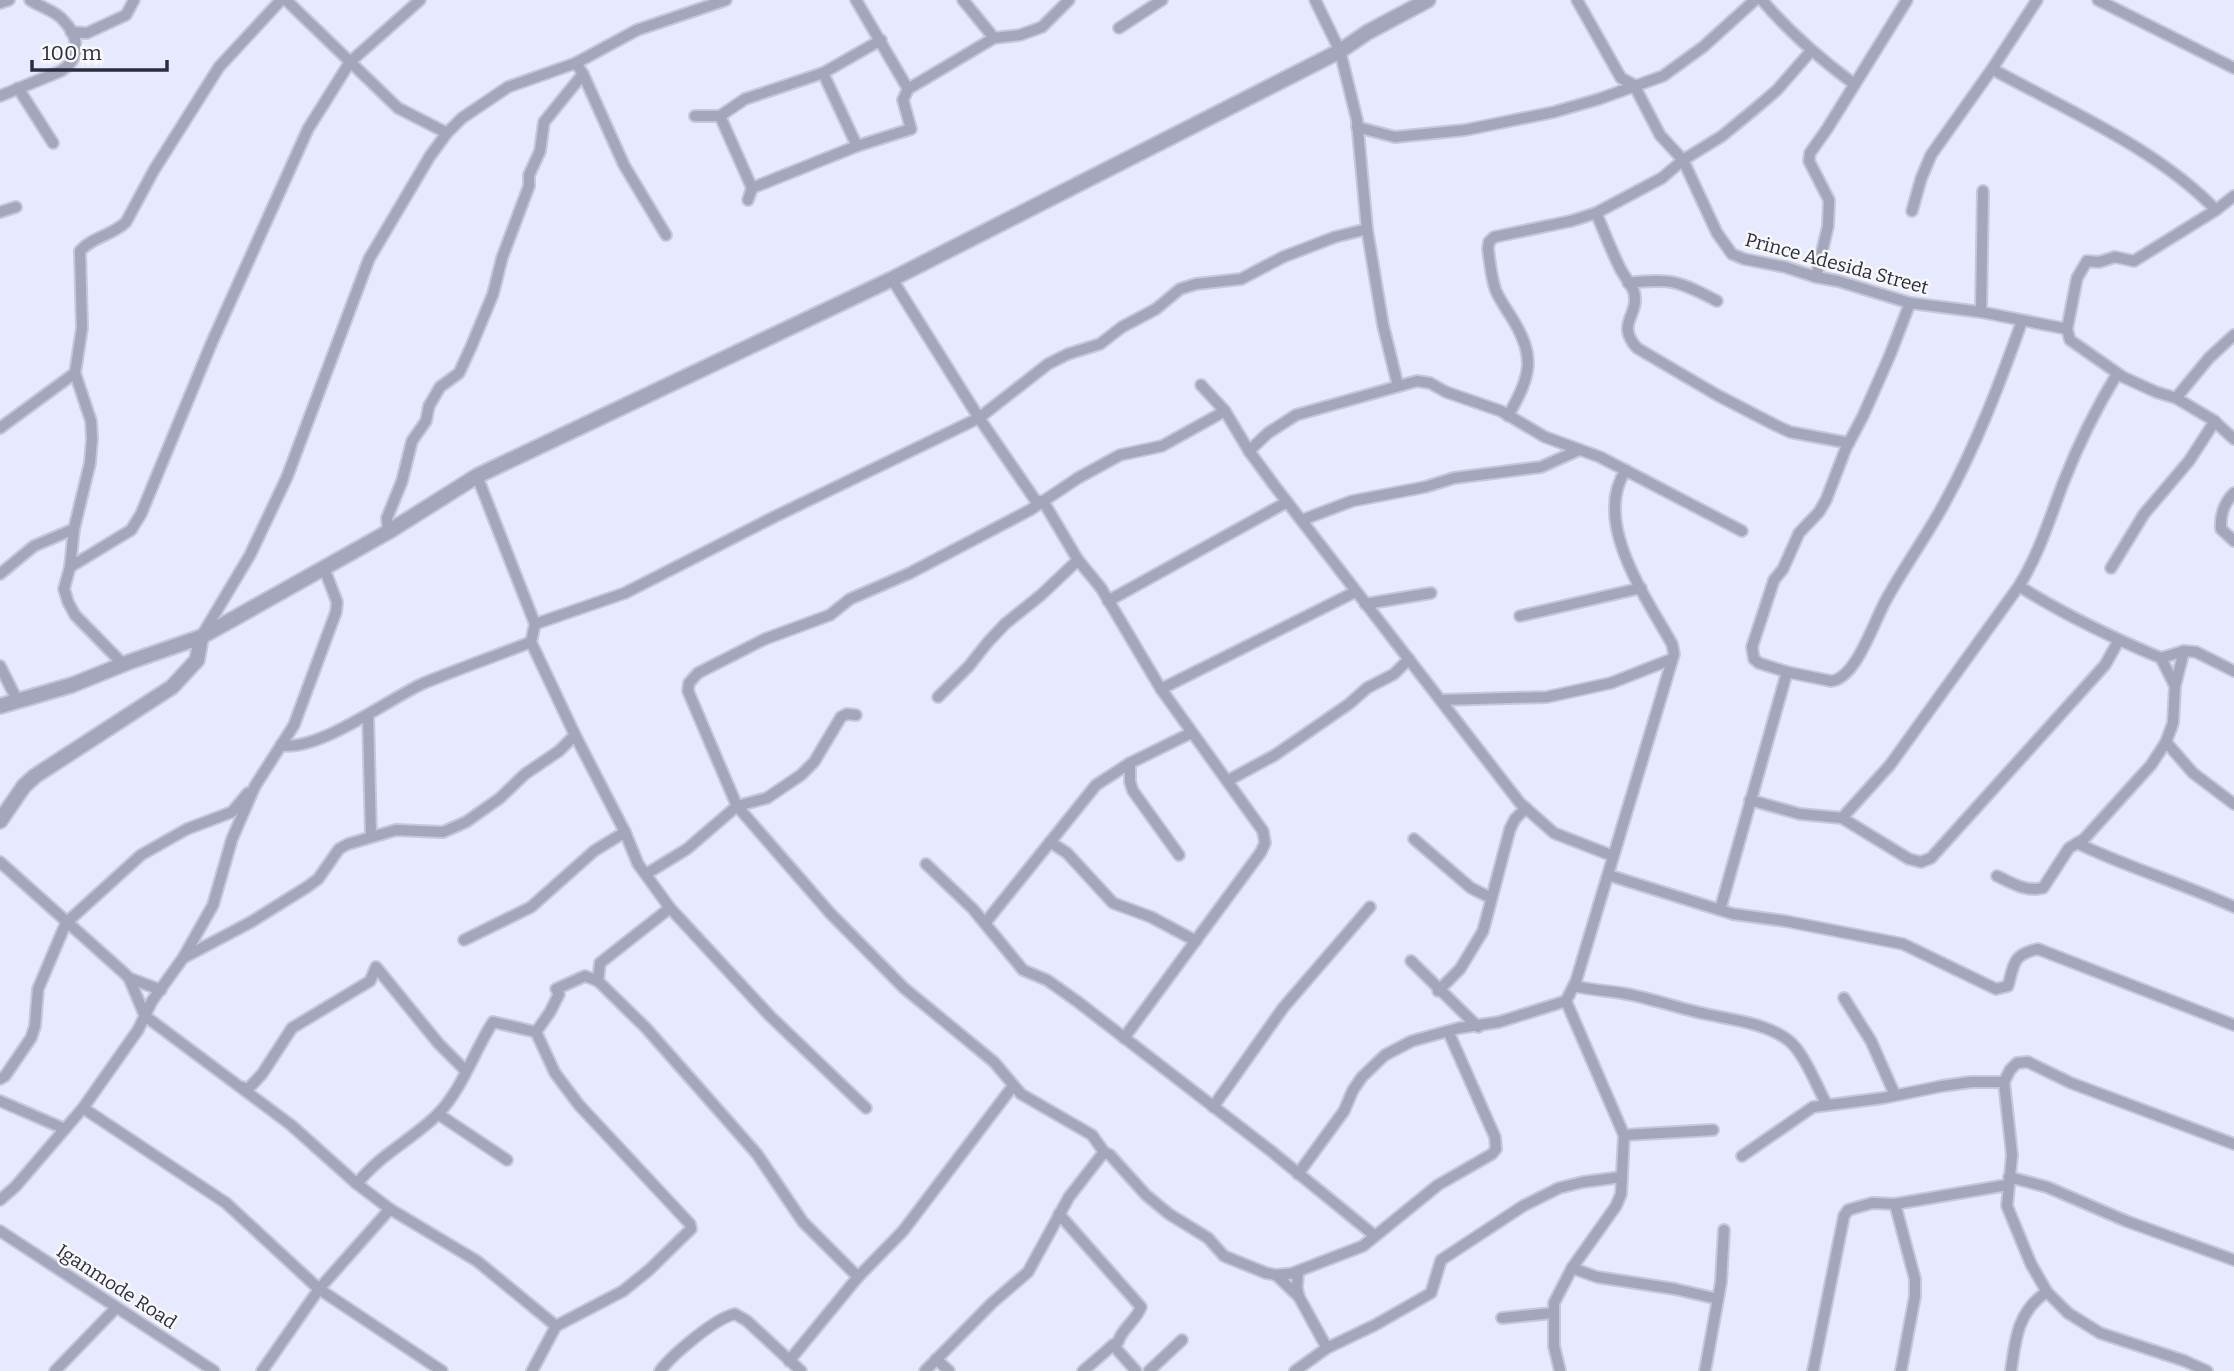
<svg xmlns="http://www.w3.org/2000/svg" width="2234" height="1371" viewBox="0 0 2234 1371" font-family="Bitter,serif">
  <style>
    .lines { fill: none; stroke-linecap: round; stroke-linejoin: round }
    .minor-casing { stroke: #c5c7dc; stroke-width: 14 }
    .tertiary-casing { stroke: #c5c7dc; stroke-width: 18 }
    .minor { stroke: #a4a6bc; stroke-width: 10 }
    .tertiary { stroke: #a4a6bc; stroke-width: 14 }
    .labels { text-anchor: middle; stroke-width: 5; stroke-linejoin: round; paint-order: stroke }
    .street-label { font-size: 19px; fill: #2b2c40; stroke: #f8f8f8 }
  </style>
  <rect width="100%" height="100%" fill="#e7e9fe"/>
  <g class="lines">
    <g class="minor-casing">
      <g id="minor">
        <polyline points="286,0 398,108 447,133"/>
        <polyline points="856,0 908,89"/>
        <polyline points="963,0 994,38"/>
        <polyline points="1315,0 1340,51 1333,54"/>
        <polyline points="1577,0 1621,78 1634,85 1660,135 1683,160 1717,233 1732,254 1744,259 1785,267 1816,277 1838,281 1910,303 1981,312 2067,329 2070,340 2123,377 2156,392 2176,398 2213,420 2234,439"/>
        <path d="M1762,0C1789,32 1820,59 1854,84"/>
        <polyline points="2098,0 2234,68"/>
        <polyline points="0,3 9,0"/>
        <polyline points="1119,28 1162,0"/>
        <polyline points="71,32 87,33 126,15 134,0"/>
        <path d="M1992,69C2067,110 2156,148 2216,210"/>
        <polyline points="823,73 857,146"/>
        <polyline points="583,74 624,165 666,235"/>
        <polyline points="18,88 53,143"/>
        <path d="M0,96L61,71C82,58 79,36 63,20C56,11 40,7 30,0"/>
        <polyline points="695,116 720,116 745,99 823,73 881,40"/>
        <polyline points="720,116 752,188"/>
        <polyline points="1357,127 1395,137 1465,130 1554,112 1599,99 1663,76 1703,47 1755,0"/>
        <polyline points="748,200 752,188 857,146 911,129 903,100 908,89 994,38 1020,35 1042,27 1069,0"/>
        <polyline points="1912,211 1921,179 1931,155 1992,69 2037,0"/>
        <polyline points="0,212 16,207"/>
        <path d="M1596,213C1604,231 1611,250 1620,268C1624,276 1631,284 1634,292C1640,316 1615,323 1637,348L1717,395L1775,425L1790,432L1849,443"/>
        <polyline points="1367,229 1383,325 1398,386"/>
        <polyline points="1816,277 1828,226 1829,200 1809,161 1810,153 1827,129 1907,0"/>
        <polyline points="892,279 979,418 1036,501 1043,501 1078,560 1101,588 1161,689 1263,831 1265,843 1261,852 1124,1038"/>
        <path d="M1628,283C1671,278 1679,281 1717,301"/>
        <path d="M1910,303L1890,355L1863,416L1846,448L1826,500L1819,512L1799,533L1783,569L1774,580L1752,647L1754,659L1759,663L1787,672L1831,681C1856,679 1874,621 1886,600C1904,567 1926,537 1944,504C1976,446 2000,383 2022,321"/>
        <polyline points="1981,312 1983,191"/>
        <polyline points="2067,329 2077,278 2087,261 2099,262 2115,257 2134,261 2216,210 2234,196"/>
        <polyline points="1201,385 1225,411 1249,451 1274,485 1520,803 1554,833 1613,856"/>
        <polyline points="2176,398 2209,358 2234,335"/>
        <polyline points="1225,411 1162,446 1120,455 1078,478 1030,510 910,573 850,599 830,615 765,639 698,673 689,683 688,691 737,806 830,913 904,988 994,1062 1021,1094 1092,1135 1104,1152 1110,1155 1146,1195 1169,1214 1208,1238 1224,1256 1266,1273 1276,1275 1298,1273"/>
        <path d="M1508,416C1531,375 1537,357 1510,315C1505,307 1500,300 1496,291C1491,278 1490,262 1488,249L1489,242L1494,237L1571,221L1596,213L1662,178L1683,160L1722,136L1756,108L1777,90L1811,51"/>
        <polyline points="0,428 75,373"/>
        <polyline points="1249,451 1268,433 1296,415 1417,381 1430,383 1446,392 1501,411 1545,437 1600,457 1742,531"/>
        <polyline points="477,476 535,624 531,642 575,735 625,832 638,864 670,908 770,1016 866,1108"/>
        <path d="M2234,493C2223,504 2220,515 2221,529L2234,541"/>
        <polyline points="1302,520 1352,501 1425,487 1454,478 1541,467 1579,450"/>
        <polyline points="388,532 387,518 402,481 412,441 426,421 429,406 440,387 459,373 471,347 493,294 502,258 529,186 529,175 540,151 544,122 583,74 576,63"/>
        <polyline points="70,567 131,530 141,514 212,342 308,129 350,62 420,0"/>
        <polyline points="2111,568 2144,514 2189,461 2215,421"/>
        <polyline points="0,574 34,546 74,529"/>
        <path d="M2019,586C2063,614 2113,638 2161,658L2184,651L2196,652L2234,671"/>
        <polyline points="1108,601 1287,502"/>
        <polyline points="1365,604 1431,593"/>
        <polyline points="1520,616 1641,588"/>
        <polyline points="535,624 625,593 776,516 979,418 1048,364 1068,354 1100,344 1122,327 1156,309 1180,289 1196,284 1241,279 1283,257 1335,237 1367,229 1357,120 1340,51"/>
        <polyline points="201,637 250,555 287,477 369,259 430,156 447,133 462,118 508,87 576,63 637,30 726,0"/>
        <polyline points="2161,658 2175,686"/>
        <path d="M123,664L75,615L68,602L64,589L70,567L74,529L90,463L92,439L91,421L75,373L82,328L80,251C92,237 113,235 126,222L154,170L219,67L281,0"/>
        <polyline points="0,666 18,702"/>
        <polyline points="1161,689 1355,592"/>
        <polyline points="938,697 969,666 988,642 1005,624 1041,595 1078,560"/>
        <polyline points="1441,700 1547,697 1611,683 1672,659"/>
        <polyline points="368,716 371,836"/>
        <polyline points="2166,742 2193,773 2234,804"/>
        <path d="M281,745C317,753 390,698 424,683C459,669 495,656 531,642"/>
        <polyline points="1130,763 1130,782 1133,791 1179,855"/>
        <polyline points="1227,781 1275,755 1349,704 1367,688 1394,674 1409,659"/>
        <polyline points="1750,800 1800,814 1842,818 1909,859 1921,862 1931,858 2105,665 2119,640"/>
        <path d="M1842,818L1890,765L2019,586C2040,552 2050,517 2064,481C2078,445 2097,407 2117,374"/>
        <polyline points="1414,839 1471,888 1491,898"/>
        <polyline points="1050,842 1067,853 1113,903 1151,917 1196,941"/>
        <path d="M2077,843C2128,868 2182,883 2234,907"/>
        <polyline points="0,862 123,972 129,978 145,1016 291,1125 357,1184 390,1209 477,1261 556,1326"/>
        <polyline points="926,864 973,909 1023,970 1047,980 1078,1002 1271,1151 1375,1236"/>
        <polyline points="646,874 687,849 737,806 767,798 801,775 814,762 841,717 847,714 856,715"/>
        <path d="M1608,875L1733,914L1785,921L1903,944L1996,989L2008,986C2014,964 2013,954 2038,949L2234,1025"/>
        <path d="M1997,876C2012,883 2026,892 2043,888L2069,848L2084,839L2151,765L2166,742L2173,723L2175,686L2184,651"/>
        <polyline points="1720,910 1787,672"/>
        <polyline points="985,923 1096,785 1130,763 1191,733"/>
        <polyline points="464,940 531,907 594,851 625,832"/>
        <polyline points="183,958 213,905 232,839 255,786 294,725 336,612 337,602 324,568"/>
        <polyline points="1411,961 1478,1027"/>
        <polyline points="129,978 161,990"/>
        <polyline points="598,981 600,963 670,908"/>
        <path d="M1574,986C1592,990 1609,991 1627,994C1654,999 1680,1009 1706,1014C1732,1020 1766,1023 1788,1040C1804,1052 1817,1087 1827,1105"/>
        <polyline points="1438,991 1460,969 1483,931 1510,829 1515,819 1526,808"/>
        <polyline points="1844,998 1871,1041 1895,1095"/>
        <polyline points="536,1032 550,1012 559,994 556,989 585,976 598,981 646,1028 757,1154 803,1222 858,1277"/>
        <polyline points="0,1079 5,1076 31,1038 35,1026 38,989 66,923 141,855 187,829 232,812 248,793"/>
        <polyline points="242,1087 248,1089 262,1074 292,1028 370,981 376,967 439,1044 466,1071"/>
        <polyline points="0,1101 65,1129"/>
        <polyline points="1213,1107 1283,1008 1370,907"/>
        <polyline points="83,1108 226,1203 319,1289 442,1371"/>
        <polyline points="438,1114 507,1160"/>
        <polyline points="1624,1135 1713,1130"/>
        <polyline points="1742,1156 1813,1107 1883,1098 1942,1086 1971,1082 2004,1082"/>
        <polyline points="1298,1174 1344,1111 1353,1090 1362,1077 1385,1055 1412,1041 1459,1028 1499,1022 1566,1001"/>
        <polyline points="2009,1177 2047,1187 2126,1221 2234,1260"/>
        <path d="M357,1184C379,1155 413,1139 438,1114C463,1088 474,1051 493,1022L536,1032"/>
        <polyline points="0,1200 15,1187 83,1108 138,1030 152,1001 183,958 251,922 307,887 318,879 339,849 348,844 396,830 443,832 466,822 500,798 525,774 559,751 575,735"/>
        <polyline points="1895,1204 1915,1279 1915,1296 1901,1371"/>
        <path d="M1059,1214L1141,1307C1136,1321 1122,1328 1118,1342L1113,1345L1136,1371"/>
        <polyline points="0,1231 214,1371"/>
        <polyline points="1572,1268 1597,1277 1675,1289 1718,1299"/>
        <polyline points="1293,1273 1363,1246 1438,1185 1492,1154 1496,1149 1495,1137 1448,1031"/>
        <polyline points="1298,1273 1297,1288 1299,1297 1327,1348"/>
        <polyline points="1276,1275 1299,1297"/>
        <polyline points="1502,1318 1553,1313"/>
        <polyline points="936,1359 949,1371"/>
        <polyline points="789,1361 858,1277 903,1231 1013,1086"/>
        <polyline points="55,1371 116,1308"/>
        <polyline points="262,1371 319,1289 390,1209"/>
        <polyline points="532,1371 556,1326 623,1291 649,1270 691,1229 690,1224 579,1105 555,1073 536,1032"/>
        <path d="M660,1371C672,1355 715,1318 735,1314L747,1321L801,1371"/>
        <polyline points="925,1371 992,1303 1028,1272 1069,1197 1104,1152"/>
        <polyline points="1083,1371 1113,1345"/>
        <polyline points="1149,1371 1182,1340"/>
        <polyline points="1295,1371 1327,1348 1375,1325 1431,1293 1441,1260 1523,1206 1559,1188 1583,1182 1622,1177"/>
        <path d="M1560,1371L1554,1346V1303L1572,1268L1616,1206L1621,1194L1624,1135L1566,1001L1576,981L1674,654L1672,644C1647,599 1591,521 1626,470"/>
        <polyline points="1705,1371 1721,1282 1724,1230"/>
        <polyline points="1813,1371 1844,1216 1848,1210 1872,1203 1895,1204 2007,1185"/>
        <path d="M2011,1371C2015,1340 2018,1310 2047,1292"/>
        <polyline points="2207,1371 2185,1361 2100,1333 2068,1313 2047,1292 2031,1264 2007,1206 2012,1155 2004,1082 2010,1070 2017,1063 2028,1062 2071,1083 2234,1144"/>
      </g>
    </g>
    <g class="tertiary-casing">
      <g id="tertiary">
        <polyline points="0,706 72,685 129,662 201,637 388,532 477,476 892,279 1340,51 1368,32 1428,0"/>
        <polyline points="0,821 24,786 35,776 172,687 197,660 201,637"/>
      </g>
    </g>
    <use href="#minor" class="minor"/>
    <use href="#tertiary" class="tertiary"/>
  </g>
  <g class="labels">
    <g class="street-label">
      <text transform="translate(1837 263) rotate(15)" y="7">Prince Adesida Street</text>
      <text transform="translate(117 1286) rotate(33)" y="7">Iganmode Road</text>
    </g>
  </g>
  <path d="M32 60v10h135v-10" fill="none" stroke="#2b2c40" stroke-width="3.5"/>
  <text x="42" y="60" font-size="21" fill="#2b2c40" stroke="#f8f8f8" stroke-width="5" paint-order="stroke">100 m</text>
</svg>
